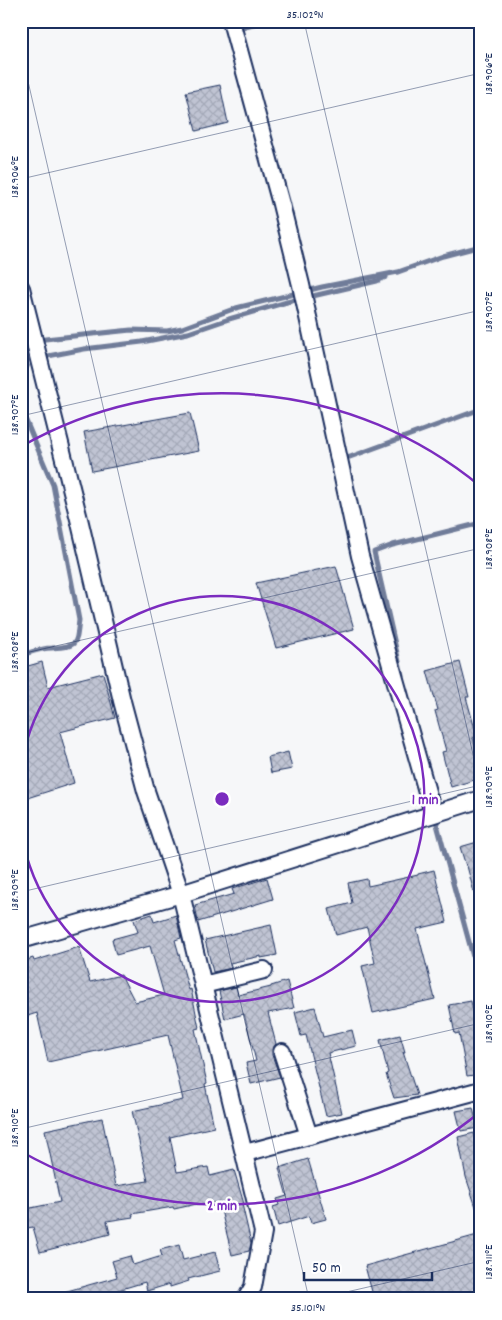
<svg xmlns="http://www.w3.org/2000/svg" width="502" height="1320" viewBox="0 0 502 1320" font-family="Dekko,sans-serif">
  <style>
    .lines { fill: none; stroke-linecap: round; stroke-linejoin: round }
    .stream { stroke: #707c99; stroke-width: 5 }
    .building { fill: url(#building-cross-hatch); stroke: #1b2f5e }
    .minor-casing { stroke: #1b2f5e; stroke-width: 20 }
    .minor { stroke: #fff; stroke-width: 16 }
    .ticks { fill: none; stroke: #1b2f5e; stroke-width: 1; stroke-opacity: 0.45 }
    .ring { fill: none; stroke: #7b2cbf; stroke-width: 2.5 }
    .centre { fill: #7b2cbf; stroke: #fff; stroke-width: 2.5 }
    .ring-label { font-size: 15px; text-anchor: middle; font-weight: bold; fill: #7b2cbf; stroke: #fff; stroke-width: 5; stroke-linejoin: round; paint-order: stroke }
    .neatline { fill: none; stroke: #1b2f5e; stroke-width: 2 }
    .ticks-label { font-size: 12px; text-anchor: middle; fill: #1b2f5e }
  </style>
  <defs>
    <pattern id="building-cross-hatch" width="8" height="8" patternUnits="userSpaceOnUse" patternTransform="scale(1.25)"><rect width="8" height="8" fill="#c0c4d3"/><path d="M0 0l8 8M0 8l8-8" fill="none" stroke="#a4a9b8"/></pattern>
  </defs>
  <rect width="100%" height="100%" fill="#f6f7f9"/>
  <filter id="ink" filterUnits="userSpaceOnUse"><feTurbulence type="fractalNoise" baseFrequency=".02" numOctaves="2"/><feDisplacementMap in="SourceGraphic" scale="10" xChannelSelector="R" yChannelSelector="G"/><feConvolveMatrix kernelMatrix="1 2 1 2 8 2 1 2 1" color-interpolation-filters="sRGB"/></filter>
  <g filter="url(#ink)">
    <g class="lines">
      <g class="stream">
        <polyline points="242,27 265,21"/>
        <polyline points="21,329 25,342"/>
        <polyline points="45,339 131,330 167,331 182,328 236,308 322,287 398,272 443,256 481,246"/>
        <polyline points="48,356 84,349 142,342 188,333 229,319 287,302 377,281 386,277"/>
        <polyline points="21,379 27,366"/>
        <path d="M21,409L53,485L79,620C76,646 78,646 52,648C42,648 31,652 21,655"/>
        <polyline points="350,457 481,409"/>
        <polyline points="402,675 374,552 393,545 481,523"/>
        <polyline points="435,817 481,986"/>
      </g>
    </g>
    <g class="building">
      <polygon points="220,85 228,123 196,131 186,92"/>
      <polygon points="190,413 199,451 92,471 84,432"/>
      <polygon points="336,566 354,629 276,648 256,583"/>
      <polygon points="42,662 48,687 103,673 115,718 60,732 74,783 21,800 21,668"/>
      <polygon points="460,662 469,697 466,697 477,736 473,738 481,766 481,778 451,787 442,752 446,751 435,711 438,710 427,671"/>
      <polygon points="288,752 292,769 271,773 268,757"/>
      <polygon points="481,841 481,899 476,900 467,866 466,866 460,847"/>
      <polygon points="434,870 447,922 417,929 435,999 373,1013 362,966 375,963 367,927 336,935 329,909 352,903 348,883 367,879 368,886 418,875 418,874"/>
      <polygon points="267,878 273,899 198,922 195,905 234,894 232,889"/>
      <polygon points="152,914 154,922 176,915 181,938 175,940 189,990 191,989 199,1028 195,1029 207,1083 205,1084 214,1127 170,1137 177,1172 208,1167 210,1176 234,1170 244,1204 242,1204 251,1243 249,1251 232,1255 219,1202 197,1205 197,1204 174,1209 173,1207 132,1214 133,1217 107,1221 110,1234 40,1252 33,1227 21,1229 21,1210 60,1202 45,1130 102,1118 116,1186 148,1181 132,1111 183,1100 168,1035 48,1062 37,1013 21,1018 21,962 33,958 34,961 79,947 90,982 121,975 135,1002 164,995 150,946 116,955 112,939 138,932 134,920"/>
      <polygon points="271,925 277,955 261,958 261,956 230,963 232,968 213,972 205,940"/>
      <polygon points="287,981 294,1008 268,1013 276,1044 272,1049 272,1055 280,1077 251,1084 246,1063 256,1061 244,1014 225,1019 219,991 236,987 238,995 271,987 271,986"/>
      <polygon points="471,1001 479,1044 481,1043 481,1074 467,1076 459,1033 455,1034 449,1005"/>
      <polygon points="315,1007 323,1037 352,1030 356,1046 328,1053 342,1113 326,1116 306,1035 301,1036 295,1012"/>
      <polygon points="400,1035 405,1052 403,1052 417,1095 394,1098 386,1074 388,1073 380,1040"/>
      <polygon points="473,1108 478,1128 461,1131 456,1111"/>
      <polygon points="474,1133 481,1162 481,1209 477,1210 466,1177 458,1137"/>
      <polygon points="308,1159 326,1219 311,1223 309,1216 278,1226 273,1207 279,1205 277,1199 287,1196 279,1168"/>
      <polygon points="481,1234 481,1299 374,1299 365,1266"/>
      <polygon points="179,1245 183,1260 215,1252 220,1271 188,1279 189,1281 170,1287 170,1284 147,1291 145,1282 98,1296 98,1299 54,1299 53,1295 117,1277 112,1261 130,1256 133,1265 162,1256 160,1250"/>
    </g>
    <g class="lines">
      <g class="minor-casing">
        <g id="minor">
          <polyline points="231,21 281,204 301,285 360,556 433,813"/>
          <polyline points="21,288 80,523 122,701 146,791 181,894 263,1232 253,1287 246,1299"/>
          <polyline points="21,940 181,894 481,799"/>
          <polyline points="203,985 264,970"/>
          <polyline points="282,1052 309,1136"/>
          <polyline points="245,1153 481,1090"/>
        </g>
      </g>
      <use href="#minor" class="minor"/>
    </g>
  </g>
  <path class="ticks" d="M304,21L481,789M21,51L309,1299M21,179L481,73M21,416L481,310M21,654L481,548M21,892L481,785M21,1129L481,1023M316,1299L481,1261"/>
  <g class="ring">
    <path d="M21 767A203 203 0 1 1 21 831"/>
    <path d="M480 1112A406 406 0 0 1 22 1152M22 446A406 406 0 0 1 480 486"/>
  </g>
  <circle cx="222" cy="799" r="8" class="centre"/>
  <g class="ring-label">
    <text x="425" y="804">1 min</text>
    <text x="222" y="1210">2 min</text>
  </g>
  <rect width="502" height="1320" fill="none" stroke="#fff" stroke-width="55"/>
  <path d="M304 1272v8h128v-8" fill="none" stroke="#1b2f5e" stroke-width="2.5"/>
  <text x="312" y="1272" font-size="15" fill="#1b2f5e" stroke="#ffffff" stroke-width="4" paint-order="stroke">50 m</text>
  <rect x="28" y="28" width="446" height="1264" class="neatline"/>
  <g class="ticks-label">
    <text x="305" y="18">35.102°N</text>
    <text transform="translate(488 74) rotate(-90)" y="4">138.906°E</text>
    <text transform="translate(14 177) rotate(-90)" y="4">138.906°E</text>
    <text transform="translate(488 312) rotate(-90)" y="4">138.907°E</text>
    <text transform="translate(14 415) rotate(-90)" y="4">138.907°E</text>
    <text transform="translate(488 549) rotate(-90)" y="4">138.908°E</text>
    <text transform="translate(14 652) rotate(-90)" y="4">138.908°E</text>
    <text transform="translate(488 787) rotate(-90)" y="4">138.909°E</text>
    <text transform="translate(14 890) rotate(-90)" y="4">138.909°E</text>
    <text transform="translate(488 1024) rotate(-90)" y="4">138.910°E</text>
    <text transform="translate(14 1128) rotate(-90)" y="4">138.910°E</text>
    <text transform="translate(488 1262) rotate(-90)" y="4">138.911°E</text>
    <text x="308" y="1311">35.101°N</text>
  </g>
</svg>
